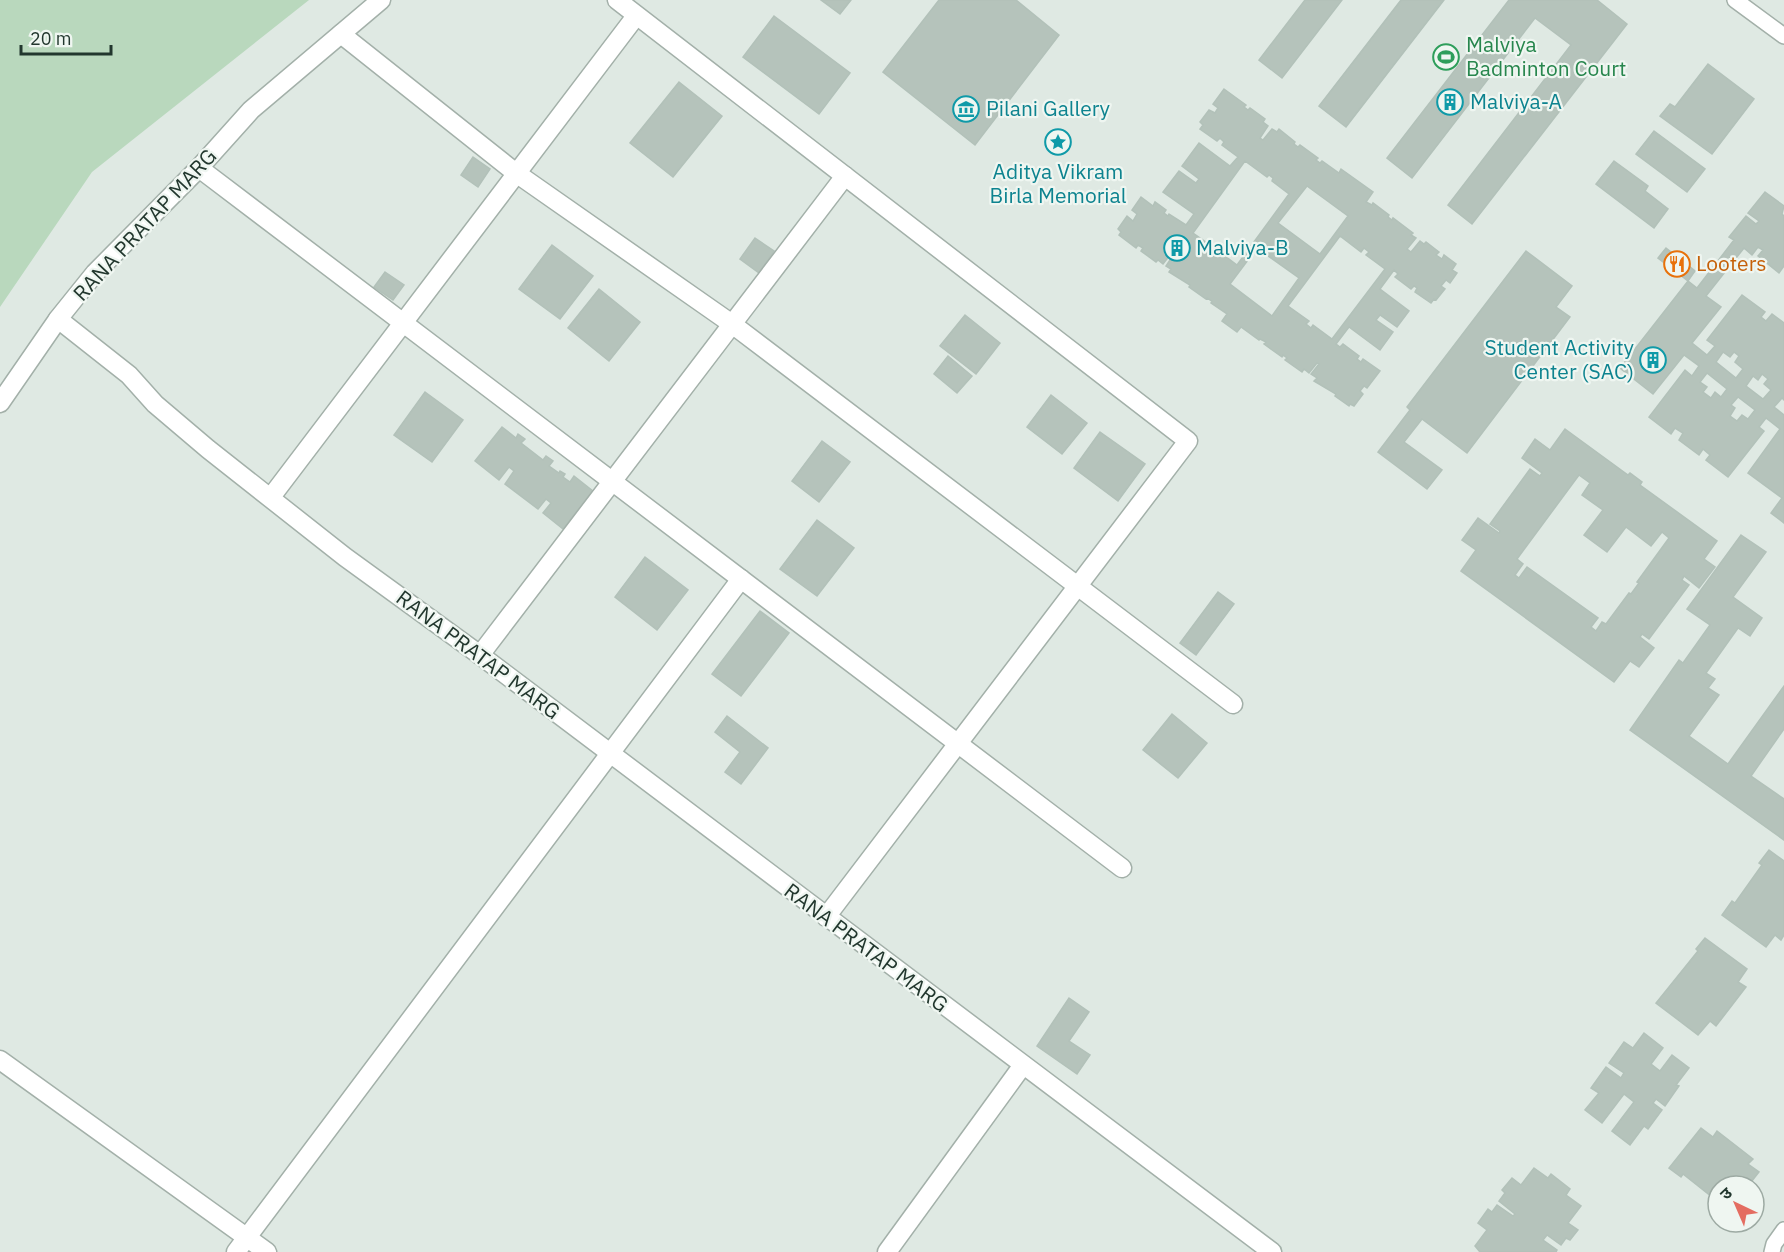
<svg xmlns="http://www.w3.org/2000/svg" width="1784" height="1252" viewBox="0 0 1784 1252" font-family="'IBM Plex Sans','Noto Sans Devanagari',sans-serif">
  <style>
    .green { fill: #b9d8bd }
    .building { fill: #b5c3bb; stroke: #b2c1b9; stroke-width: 1.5; fill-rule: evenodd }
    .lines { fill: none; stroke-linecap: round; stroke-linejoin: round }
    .service-casing { stroke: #a3b0a9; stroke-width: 18 }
    .minor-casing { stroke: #a3b0a9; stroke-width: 21 }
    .service { stroke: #fff; stroke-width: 15 }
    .minor { stroke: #fff; stroke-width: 18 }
    .labels { text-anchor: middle; stroke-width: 4.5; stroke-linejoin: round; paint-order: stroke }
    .leisure-label { font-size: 21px; fill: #27864d; stroke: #eff6f1; text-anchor: start }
    .culture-label { font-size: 21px; fill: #0d838f; stroke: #eff6f1; text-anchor: start }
    .street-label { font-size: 21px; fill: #22372e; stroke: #eff6f1 }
    .food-label { font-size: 21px; fill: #c56008; stroke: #eff6f1; text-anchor: start }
  </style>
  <rect width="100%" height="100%" fill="#dfe9e3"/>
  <polygon class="green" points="0,0 309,0 92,172 0,307"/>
  <g class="building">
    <polygon points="821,0 851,0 840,14"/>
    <polygon points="939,0 1016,0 1059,35 975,145 883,72"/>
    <polygon points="1305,0 1342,0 1282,78 1259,60"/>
    <polygon points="1401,0 1444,0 1346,127 1319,106"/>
    <polygon points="1509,0 1597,0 1627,24 1472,224 1448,205 1571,45 1535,18 1412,178 1387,158"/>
    <polygon points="774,16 850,73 819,114 743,57"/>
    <polygon points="1708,64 1754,99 1712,154 1660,116 1670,104 1675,107"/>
    <polygon points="679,82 722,116 673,177 630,143"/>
    <path d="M1224,89L1246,105L1244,107L1248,110L1250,108L1265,119L1263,122L1268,126L1260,138L1263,140L1272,129L1277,132L1279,129L1295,142L1294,144L1298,147L1300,145L1318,158L1316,160L1320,163L1322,161L1339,173L1341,169L1373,192L1366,202L1372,205L1373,203L1389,215L1388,217L1392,220L1393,218L1413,233L1411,235L1416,238L1407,249L1411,252L1420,241L1424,244L1426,242L1439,252L1436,255L1442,259L1444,255L1456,264L1452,270L1457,273L1450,283L1446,280L1441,286L1445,289L1436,300L1434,299L1431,303L1415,292L1417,288L1414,286L1411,289L1395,277L1398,274L1394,270L1380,289L1409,311L1397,327L1380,315L1376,320L1393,332L1380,350L1349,327L1336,344L1340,347L1343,344L1359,356L1357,359L1361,362L1363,359L1380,371L1367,388L1364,386L1360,391L1363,394L1354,406L1350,404L1349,406L1335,396L1336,394L1314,381L1317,378L1311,374L1319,364L1317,363L1309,373L1304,369L1302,372L1285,360L1287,358L1283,355L1282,357L1264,344L1266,342L1260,339L1259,340L1241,327L1237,332L1222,321L1227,314L1211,303L1212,301L1207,298L1206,299L1189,287L1190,285L1169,272L1171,269L1166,266L1172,257L1170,255L1163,264L1158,260L1156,262L1141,251L1143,248L1138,245L1136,248L1119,235L1121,232L1118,229L1127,216L1133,221L1137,214L1132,210L1141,197L1153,206L1155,202L1166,210L1164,213L1168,216L1169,214L1186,225L1194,214L1163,192L1179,171L1196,183L1199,179L1182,166L1199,143L1230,166L1238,157L1222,145L1224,142L1220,138L1217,141L1200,129L1203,125L1200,122L1209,110L1215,113L1218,108L1213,104ZM1245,161L1267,177L1269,175L1273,178L1272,181L1289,194L1237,265L1217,250L1215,253L1211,249L1213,247L1193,233ZM1307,186L1348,216L1320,254L1278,223ZM1340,236L1361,252L1364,248L1369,252L1366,255L1385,269L1332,339L1313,325L1311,328L1306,324L1309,321L1288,306ZM1257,248L1299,278L1272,316L1230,284Z"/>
    <polygon points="1654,131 1705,169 1687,192 1636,154"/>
    <polygon points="473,157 490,169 478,187 461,175"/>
    <polygon points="1614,161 1648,186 1645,191 1668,209 1654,228 1596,184"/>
    <path d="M1765,192L1784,206L1782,214L1784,216V266L1779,273L1758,256L1763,250L1758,247L1752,255L1744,248L1706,296L1721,307L1692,343L1707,355L1715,346L1707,340L1742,295L1765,312L1761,317L1766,321L1772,314L1784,323V400L1782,398L1774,407L1784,415V523L1771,513L1782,498L1748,473L1780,429L1766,418L1759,427L1764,431L1728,477L1706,460L1710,455L1703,449L1699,455L1679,440L1683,433L1675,428L1671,434L1649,417L1685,370L1692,376L1699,366L1684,355L1653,394L1620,368L1688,281L1697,288L1734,240L1729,237L1746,216L1756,224L1759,221L1748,213ZM1723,352L1730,357L1734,352L1739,356L1735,362L1743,369L1736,378L1716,362ZM1707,373L1727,389L1721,397L1715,392L1711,398L1703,392L1707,387L1700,382ZM1762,374L1768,379L1764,384L1771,390L1763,399L1746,386L1753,376L1758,380ZM1738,397L1755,410L1748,419L1742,415L1737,421L1730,416L1735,408L1731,405Z"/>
    <polygon points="755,238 774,251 759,273 740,259"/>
    <polygon points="552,245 593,276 560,319 519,289"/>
    <polygon points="1666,248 1695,271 1688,281 1658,258"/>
    <polygon points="1526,251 1572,286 1556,307 1570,317 1467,453 1422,419 1404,442 1442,470 1427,489 1378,452 1410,410 1407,407"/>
    <polygon points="385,272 404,285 393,300 374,287"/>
    <polygon points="599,289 640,322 609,361 568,328"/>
    <polygon points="965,315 1000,343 976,374 940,346"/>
    <polygon points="948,356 972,376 957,393 934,374"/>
    <polygon points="425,392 463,420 432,462 394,435"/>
    <polygon points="1051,395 1087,423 1062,454 1027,427"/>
    <polygon points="502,427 516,438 518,434 525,439 521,443 543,460 546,456 553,461 549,466 559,473 560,471 565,474 563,477 570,482 574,476 593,491 563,529 543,513 551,503 546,499 538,509 505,484 514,471 509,467 499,480 475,461"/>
    <path d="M1565,429L1628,475L1630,473L1642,482L1640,485L1717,541L1704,559L1715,567L1699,588L1684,576L1682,580L1689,585L1649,639L1642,634L1640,637L1654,648L1639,667L1630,661L1614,682L1461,571L1476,550L1462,540L1478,518L1499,533L1500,531L1490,524L1530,469L1540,476L1542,473L1522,458L1535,439L1550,450ZM1579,475L1590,483L1582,495L1603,510L1584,535L1607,552L1626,527L1651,546L1662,532L1669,538L1637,582L1639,583L1631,594L1629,593L1606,624L1602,622L1596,631L1591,627L1598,618L1527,567L1519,578L1515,575L1523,564L1517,559Z"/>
    <polygon points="1100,432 1145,464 1118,501 1074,468"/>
    <polygon points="822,441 850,462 819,502 792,481"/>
    <polygon points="817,520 854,548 817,596 780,569"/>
    <polygon points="1741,535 1766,552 1733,597 1762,618 1750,636 1738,628 1706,673 1715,679 1708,688 1719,695 1689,736 1728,764 1784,686 1784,729 1751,776 1784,799 1784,840 1630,730 1679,660 1683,663 1710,625 1687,609"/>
    <polygon points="645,557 688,590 657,630 615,597"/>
    <polygon points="1218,592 1234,604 1196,655 1180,643"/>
    <polygon points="760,611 789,633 741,696 712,674"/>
    <polygon points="1172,714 1207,743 1178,778 1143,750"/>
    <polygon points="727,716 768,748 741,784 725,772 740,752 715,732"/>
    <polygon points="1769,850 1784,861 1784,935 1781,940 1775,935 1766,947 1722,915 1732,901 1735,903 1762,865 1759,863"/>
    <polygon points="1705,938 1747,969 1738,982 1746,987 1716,1026 1710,1021 1698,1035 1656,1003 1698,951 1696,949"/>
    <polygon points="1069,998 1089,1012 1069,1041 1090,1055 1077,1074 1037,1046"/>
    <polygon points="1644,1033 1663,1048 1651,1064 1660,1071 1672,1055 1689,1068 1676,1085 1679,1086 1665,1106 1656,1099 1653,1103 1662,1110 1648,1129 1644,1126 1630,1145 1612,1131 1634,1102 1624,1094 1602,1123 1585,1110 1599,1093 1591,1088 1606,1067 1621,1078 1624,1073 1609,1063 1624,1042 1633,1048"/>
    <polygon points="1701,1128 1713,1137 1717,1131 1753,1159 1748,1164 1759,1172 1748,1186 1718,1186 1718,1206 1715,1203 1717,1201 1683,1174 1681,1177 1669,1168"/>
    <polygon points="1534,1168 1548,1178 1551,1174 1570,1189 1566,1195 1581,1206 1568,1223 1578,1230 1570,1240 1566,1238 1561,1245 1547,1235 1543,1240 1557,1250 1556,1252 1480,1252 1475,1246 1487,1230 1478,1223 1488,1209 1492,1212 1497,1205 1513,1216 1515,1214 1499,1201 1505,1193 1502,1190 1512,1178 1521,1185"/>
  </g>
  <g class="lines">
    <g class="service-casing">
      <g id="service">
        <polyline points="1735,0 1784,36"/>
        <polyline points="1772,1252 1774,1244 1784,1230"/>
      </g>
    </g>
    <g class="minor-casing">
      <g id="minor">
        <polyline points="381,0 251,110 199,168 95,273 58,319 129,375 155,404 208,449 345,557 480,655 1272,1252"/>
        <polyline points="617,0 1188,441 826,917"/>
        <polyline points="341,34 516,173 732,324 1233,704"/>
        <polyline points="199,168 1122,868"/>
        <polyline points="0,403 58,319"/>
        <polyline points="271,497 636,16"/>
        <polyline points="480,655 845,176"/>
        <polyline points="0,1060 267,1252"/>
        <polyline points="236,1252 741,579"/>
        <polyline points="887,1252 1023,1065"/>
      </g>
    </g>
    <use href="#service" class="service"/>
    <use href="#minor" class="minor"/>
  </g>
  <defs>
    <g id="stadium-ring" transform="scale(1.35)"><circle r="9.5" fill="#eff6f1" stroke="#2e9e5b" stroke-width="1.5"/><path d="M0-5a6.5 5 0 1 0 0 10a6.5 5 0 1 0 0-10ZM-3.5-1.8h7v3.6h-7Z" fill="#2e9e5b"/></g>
    <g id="building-ring" transform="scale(1.35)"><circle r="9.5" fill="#eff6f1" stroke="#0f9aa8" stroke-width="1.5"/><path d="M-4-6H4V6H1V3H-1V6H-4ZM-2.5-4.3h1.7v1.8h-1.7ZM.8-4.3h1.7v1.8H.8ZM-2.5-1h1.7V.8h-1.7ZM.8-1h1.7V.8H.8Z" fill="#0f9aa8"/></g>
    <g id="museum-ring" transform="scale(1.35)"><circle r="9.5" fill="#eff6f1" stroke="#0f9aa8" stroke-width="1.5"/><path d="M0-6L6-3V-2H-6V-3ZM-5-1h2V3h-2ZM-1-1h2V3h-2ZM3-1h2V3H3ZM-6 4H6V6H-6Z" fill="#0f9aa8"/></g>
    <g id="sight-ring" transform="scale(1.35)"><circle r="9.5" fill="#eff6f1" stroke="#0f9aa8" stroke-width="1.5"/><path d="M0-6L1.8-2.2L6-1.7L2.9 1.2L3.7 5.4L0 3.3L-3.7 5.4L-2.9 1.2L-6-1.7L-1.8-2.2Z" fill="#0f9aa8"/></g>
    <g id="restaurant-ring" transform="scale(1.35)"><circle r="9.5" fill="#eff6f1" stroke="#e8710a" stroke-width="1.5"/><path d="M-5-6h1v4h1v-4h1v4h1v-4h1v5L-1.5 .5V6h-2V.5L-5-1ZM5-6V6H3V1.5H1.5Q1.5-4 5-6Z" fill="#e8710a"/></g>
  </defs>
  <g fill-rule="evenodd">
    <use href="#stadium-ring" x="1446" y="57"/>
    <use href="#building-ring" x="1450" y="102"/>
    <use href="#museum-ring" x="966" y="109"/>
    <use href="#sight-ring" x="1058" y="142"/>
    <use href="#building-ring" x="1177" y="248"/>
    <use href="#restaurant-ring" x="1677" y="264"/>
    <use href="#building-ring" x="1653" y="360"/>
  </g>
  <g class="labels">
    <g class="leisure-label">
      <text x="1466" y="52">Malviya<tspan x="1466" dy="24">Badminton Court</tspan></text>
    </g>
    <g class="culture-label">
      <text x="1470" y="109">Malviya-A</text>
      <text x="986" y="116">Pilani Gallery</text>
      <text x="1058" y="179" text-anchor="middle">Aditya Vikram<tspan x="1058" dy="24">Birla Memorial</tspan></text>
      <text x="1196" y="255">Malviya-B</text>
      <text x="1634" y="355" text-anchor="end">Student Activity<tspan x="1634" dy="24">Center (SAC)</tspan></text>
    </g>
    <g class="street-label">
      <text transform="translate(145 225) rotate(-47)" y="7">RANA PRATAP MARG</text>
      <text transform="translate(478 655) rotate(37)" y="7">RANA PRATAP MARG</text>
      <text transform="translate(866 948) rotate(37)" y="7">RANA PRATAP MARG</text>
    </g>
    <g class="food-label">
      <text x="1696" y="271">Looters</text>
    </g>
  </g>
  <g transform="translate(1736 1204) rotate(316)"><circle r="28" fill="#eff6f1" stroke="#9daaa3" stroke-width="1.5"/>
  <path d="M0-4.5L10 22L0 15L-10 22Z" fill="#e46d61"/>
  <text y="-9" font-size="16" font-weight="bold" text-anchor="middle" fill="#22372e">उ</text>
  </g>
  <path d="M21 45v9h90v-9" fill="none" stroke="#22372e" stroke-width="3"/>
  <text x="30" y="45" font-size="18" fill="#22372e" stroke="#eff6f1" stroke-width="4.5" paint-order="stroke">20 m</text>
</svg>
